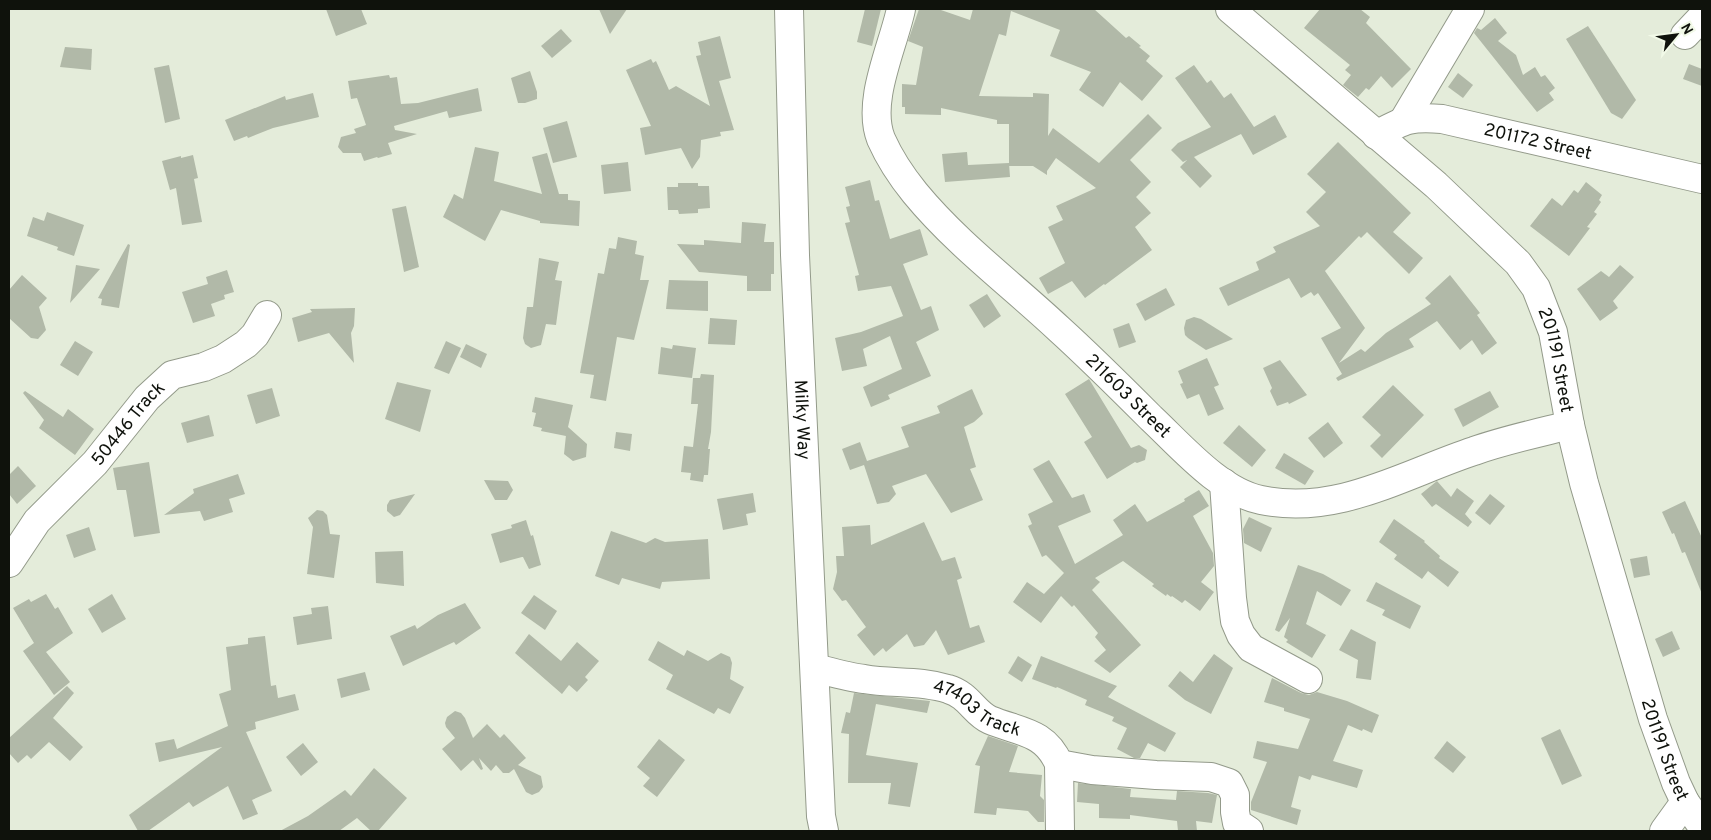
<svg xmlns="http://www.w3.org/2000/svg" width="1711" height="840" viewBox="0 0 1711 840" font-family="Overpass,sans-serif">
  <style>
    .building { fill: #b1b9a8 }
    .lines { fill: none; stroke-linecap: round; stroke-linejoin: round }
    .minor-casing { stroke: #939a8a; stroke-width: 30 }
    .minor { stroke: #fff; stroke-width: 28 }
    .labels { text-anchor: middle; stroke-width: 4; stroke-linejoin: round; paint-order: stroke }
    .street-label { font-size: 18px; fill: #0f120c; stroke: #f1f9e7 }
  </style>
  <rect width="100%" height="100%" fill="#e4ecda"/>
  <g class="building">
    <polygon points="326,9 361,9 367,24 336,36"/>
    <polygon points="599,9 627,9 610,34"/>
    <polygon points="865,9 881,9 872,46 857,42"/>
    <polygon points="919,9 938,9 970,20 973,9 1094,9 1126,38 1129,36 1141,46 1139,47 1150,56 1146,61 1163,76 1142,101 1120,82 1103,107 1079,90 1091,72 1050,56 1060,30 1011,11 1006,36 999,34 979,96 1033,97 1033,93 1049,94 1048,136 1053,128 1099,163 1148,114 1162,128 1130,160 1151,182 1136,197 1151,213 1135,227 1152,250 1105,285 1104,284 1085,298 1072,281 1048,294 1039,278 1065,263 1048,227 1063,220 1056,206 1096,188 1056,158 1047,171 1047,175 1033,166 1009,166 1009,124 997,124 997,120 941,108 941,115 905,114 905,107 902,107 902,84 916,85 923,47 908,41"/>
    <polygon points="1320,9 1360,9 1370,17 1366,23 1411,69 1392,88 1381,76 1369,90 1366,88 1358,97 1343,85 1351,75 1345,70 1350,65 1304,28"/>
    <polygon points="1495,18 1507,33 1498,41 1516,55 1523,75 1535,67 1541,77 1545,75 1555,88 1549,93 1554,100 1537,112 1474,33 1477,28 1481,30"/>
    <polygon points="1588,26 1636,100 1622,119 1611,113 1566,39"/>
    <polygon points="561,29 572,41 552,58 541,46"/>
    <polygon points="720,36 731,78 719,81 734,130 720,132 721,136 701,140 700,157 692,169 681,148 645,155 640,128 651,126 626,70 651,59 653,63 656,61 669,90 676,86 710,106 696,56 701,55 698,42"/>
    <polygon points="65,47 92,49 91,70 60,67"/>
    <polygon points="1689,64 1702,69 1702,86 1683,79"/>
    <polygon points="169,65 180,119 165,123 154,68"/>
    <polygon points="1194,65 1207,83 1211,80 1224,98 1231,93 1254,127 1275,115 1287,137 1253,155 1241,134 1194,157 1212,176 1200,188 1180,167 1187,160 1183,162 1171,150 1178,143 1211,127 1175,78"/>
    <polygon points="530,71 537,92 537,99 525,103 518,103 511,78"/>
    <polygon points="1458,73 1473,85 1463,98 1448,87"/>
    <polygon points="389,75 390,78 397,77 401,104 418,103 478,88 482,111 449,118 447,111 394,126 395,130 417,134 388,143 392,154 378,158 377,157 364,161 361,153 343,153 338,147 341,137 356,133 354,129 366,125 357,98 351,99 348,81"/>
    <polygon points="313,93 319,117 273,128 248,138 247,136 234,141 225,120 285,96 286,100"/>
    <polygon points="567,121 577,157 553,163 543,128"/>
    <polygon points="1338,142 1411,213 1393,232 1423,258 1409,274 1367,232 1361,238 1359,236 1325,271 1365,328 1339,363 1361,349 1365,352 1386,333 1431,304 1425,298 1450,275 1480,313 1477,315 1497,343 1482,355 1472,340 1460,350 1437,321 1409,339 1414,347 1338,381 1336,378 1342,374 1321,338 1341,328 1318,293 1314,296 1311,292 1301,298 1289,278 1228,306 1219,288 1259,270 1256,262 1276,252 1273,247 1320,226 1306,212 1326,192 1307,174"/>
    <polygon points="475,147 499,152 494,181 542,194 532,157 547,153 559,194 568,194 568,200 580,201 579,226 540,223 540,221 501,210 485,241 443,217 454,194 463,199"/>
    <polygon points="967,152 968,165 1009,163 1010,177 945,182 942,154"/>
    <polygon points="193,155 198,178 194,179 202,222 182,225 176,188 170,190 162,161 181,156 181,158"/>
    <polygon points="628,162 631,191 604,194 601,165"/>
    <polygon points="870,180 875,201 879,200 890,239 920,229 928,255 903,264 921,310 931,306 939,330 916,342 931,376 888,395 890,399 871,407 863,387 902,369 890,336 863,349 867,366 842,371 835,338 861,332 903,316 891,286 858,291 855,276 859,275 845,223 850,222 846,207 850,206 845,187"/>
    <polygon points="1586,182 1602,195 1599,200 1601,202 1594,212 1597,214 1587,227 1590,228 1569,256 1530,226 1552,198 1562,206 1574,190 1578,193"/>
    <polygon points="678,183 698,183 698,186 709,186 710,208 698,209 698,213 679,214 678,210 668,210 667,187 678,187"/>
    <polygon points="406,206 419,267 404,272 392,209"/>
    <polygon points="47,212 84,225 74,256 57,250 58,247 27,236 33,217 44,221"/>
    <polygon points="742,222 766,224 764,242 774,242 774,274 771,274 771,291 747,291 747,276 699,272 677,244 704,245 704,240 741,243"/>
    <polygon points="618,237 637,241 635,254 644,256 640,280 649,280 634,340 617,337 606,401 590,398 594,375 580,373 598,273 604,274 609,248 616,249"/>
    <polygon points="128,244 130,245 119,308 101,305 102,299 98,298"/>
    <polygon points="539,258 559,262 555,280 562,281 556,325 546,324 541,345 531,348 525,344 523,338 527,307 533,307"/>
    <polygon points="76,265 100,269 70,303"/>
    <polygon points="1620,265 1634,277 1613,301 1618,308 1600,321 1577,289 1601,271 1609,277"/>
    <polygon points="227,270 234,292 224,295 225,299 211,304 215,316 193,323 182,292 208,284 206,277"/>
    <polygon points="22,275 47,298 39,307 46,330 38,339 31,338 9,318 9,290"/>
    <polygon points="669,280 708,281 708,311 666,309"/>
    <polygon points="1166,288 1175,305 1145,321 1136,304"/>
    <polygon points="987,294 1001,316 984,328 969,305"/>
    <polygon points="355,308 354,326 351,333 354,363 329,333 298,342 292,318 312,312 310,309"/>
    <polygon points="1194,317 1201,319 1233,339 1206,350 1188,338 1185,335 1184,328 1186,320"/>
    <polygon points="710,318 737,320 735,345 708,344"/>
    <polygon points="1129,323 1136,342 1119,348 1113,329"/>
    <polygon points="75,341 93,352 78,376 60,365"/>
    <polygon points="446,341 461,348 449,374 434,368"/>
    <polygon points="466,344 487,354 481,368 460,357"/>
    <polygon points="673,345 696,348 692,378 658,374 661,347 672,349"/>
    <polygon points="1207,358 1219,385 1214,387 1224,409 1208,416 1199,394 1187,399 1180,384 1183,383 1178,371"/>
    <polygon points="1280,360 1307,395 1289,404 1288,402 1277,406 1270,391 1272,388 1263,368"/>
    <polygon points="701,374 714,375 711,432 708,449 710,449 708,475 704,475 703,482 690,480 691,473 681,472 684,446 693,447 698,404 691,404 693,378 700,378"/>
    <polygon points="1089,379 1131,448 1139,445 1147,450 1145,460 1137,463 1135,462 1107,479 1084,442 1092,437 1065,394"/>
    <polygon points="397,382 431,390 420,432 385,419"/>
    <polygon points="1393,385 1424,415 1382,458 1370,446 1381,435 1362,417"/>
    <polygon points="272,388 280,416 256,424 247,395"/>
    <polygon points="972,389 983,414 974,422 964,427 976,467 970,469 983,500 951,513 926,474 892,486 896,494 889,502 877,504 864,465 850,470 842,449 860,442 867,461 909,447 901,427 940,413 937,406"/>
    <polygon points="25,391 63,417 68,409 94,429 75,455 39,428 44,420 23,393"/>
    <polygon points="1490,391 1499,407 1463,427 1454,409"/>
    <polygon points="535,397 573,405 568,427 587,444 586,457 573,461 564,454 566,435 566,436 541,431 542,428 533,426 536,413 532,412"/>
    <polygon points="209,415 214,436 187,443 181,423"/>
    <polygon points="1328,422 1343,443 1324,458 1308,438"/>
    <polygon points="1239,425 1266,450 1252,467 1223,443"/>
    <polygon points="616,432 632,434 630,451 614,448"/>
    <polygon points="1284,453 1314,471 1305,485 1275,468"/>
    <polygon points="1049,460 1072,498 1084,494 1091,512 1058,526 1075,564 1123,535 1113,520 1135,504 1147,522 1185,501 1184,499 1199,490 1209,506 1193,516 1213,553 1214,566 1201,582 1214,592 1200,611 1185,600 1182,603 1172,596 1171,597 1167,594 1166,596 1152,586 1154,584 1123,561 1095,578 1100,582 1092,590 1141,645 1110,673 1094,661 1106,650 1095,637 1098,633 1074,605 1072,607 1061,596 1041,623 1013,602 1027,582 1044,594 1064,573 1046,555 1042,557 1028,526 1032,524 1028,514 1053,502 1033,469"/>
    <polygon points="149,462 160,533 134,537 126,490 117,490 113,468"/>
    <polygon points="18,466 36,486 17,504 9,494 9,475"/>
    <polygon points="238,474 245,494 229,499 233,512 204,521 200,511 164,515 194,493 193,489"/>
    <polygon points="484,480 508,481 513,490 507,500 495,500"/>
    <polygon points="1437,481 1451,497 1457,488 1474,501 1465,514 1472,522 1468,527 1436,504 1432,507 1421,494"/>
    <polygon points="753,493 756,512 746,514 748,525 723,530 717,499"/>
    <polygon points="415,494 400,515 394,517 387,511 387,505 390,500"/>
    <polygon points="1490,494 1505,506 1490,525 1475,513"/>
    <polygon points="1685,501 1702,538 1702,594 1685,552 1682,553 1674,533 1672,534 1662,512"/>
    <polygon points="317,510 323,511 327,515 330,534 340,535 334,578 307,574 313,527 308,518"/>
    <polygon points="1249,517 1272,528 1261,552 1244,543 1243,529"/>
    <polygon points="1394,519 1425,541 1424,542 1440,556 1439,558 1459,572 1448,587 1428,571 1422,579 1394,559 1397,555 1379,542"/>
    <polygon points="526,520 531,536 533,535 541,565 529,569 523,557 522,557 500,563 491,534 512,528 511,525"/>
    <polygon points="924,522 942,561 955,557 962,578 957,580 970,628 979,625 985,642 948,655 936,630 924,645 914,647 907,634 886,652 883,648 874,656 857,635 866,627 846,600 842,601 833,589 837,572 836,556 844,556 842,527 870,525 871,545"/>
    <polygon points="89,527 96,550 74,558 66,535"/>
    <polygon points="611,531 646,543 655,538 665,542 708,539 710,579 662,582 660,589 622,578 619,585 595,576"/>
    <polygon points="403,551 404,586 376,583 375,552"/>
    <polygon points="1647,556 1650,575 1634,578 1630,559"/>
    <polygon points="1298,565 1323,574 1351,590 1341,606 1317,591 1306,624 1326,635 1312,658 1286,642 1288,640 1284,637 1290,618 1279,632 1275,630"/>
    <polygon points="1376,582 1421,606 1410,629 1382,615 1385,610 1366,601"/>
    <polygon points="46,594 55,609 58,607 73,633 46,652 70,682 54,695 23,651 34,643 13,608 29,599 31,602"/>
    <polygon points="112,594 126,619 102,633 88,609"/>
    <polygon points="534,595 557,611 545,630 521,613"/>
    <polygon points="465,603 481,628 456,645 454,642 403,666 390,636 415,625 417,629 438,615"/>
    <polygon points="328,606 332,639 297,645 293,617 312,614 311,608"/>
    <polygon points="1351,629 1376,642 1371,680 1356,678 1358,660 1339,650"/>
    <polygon points="1672,631 1680,649 1663,657 1655,639"/>
    <polygon points="529,634 561,661 577,642 599,661 585,677 588,680 577,692 569,685 562,694 515,653"/>
    <polygon points="265,636 271,686 276,685 278,698 295,694 299,710 255,722 256,729 246,732 272,791 252,800 258,814 243,820 228,786 193,807 189,802 148,831 138,831 129,815 222,747 159,762 155,743 174,739 177,749 228,726 219,694 231,690 226,647 248,644 248,638"/>
    <polygon points="658,641 684,656 687,650 708,661 721,653 730,657 732,663 730,679 744,687 730,714 718,708 714,714 666,689 673,675 648,660"/>
    <polygon points="1214,654 1233,668 1211,714 1185,700 1168,686 1180,671 1193,682"/>
    <polygon points="1018,656 1032,665 1022,682 1008,673"/>
    <polygon points="1041,656 1117,686 1108,697 1176,733 1165,752 1148,743 1140,758 1134,758 1117,749 1127,728 1112,721 1114,717 1085,705 1087,700 1057,687 1056,688 1032,679"/>
    <polygon points="365,672 370,690 341,698 337,679"/>
    <polygon points="1272,678 1301,693 1309,695 1317,692 1347,701 1379,715 1372,733 1363,729 1362,731 1348,725 1333,761 1363,770 1357,788 1312,775 1310,780 1299,776 1291,807 1301,810 1297,825 1251,810 1251,802 1267,762 1253,758 1257,741 1298,749 1310,719 1284,711 1284,708 1264,702"/>
    <polygon points="67,686 74,693 53,718 83,747 70,761 49,742 31,759 27,755 18,763 9,753 9,738"/>
    <polygon points="854,693 930,701 927,713 876,704 866,755 918,763 910,807 888,804 891,783 848,783 849,734 841,733 846,712 850,713"/>
    <polygon points="455,711 461,713 465,718 473,738 487,724 500,738 504,734 526,758 518,765 541,776 543,787 539,792 532,795 526,792 514,769 509,773 503,773 496,765 491,771 479,758 483,769 481,770 473,760 461,771 442,749 455,738 446,727 445,723 447,717"/>
    <polygon points="1560,729 1582,776 1562,785 1541,738"/>
    <polygon points="988,736 1018,746 1009,772 1042,775 1040,796 1044,800 1044,822 1038,822 1028,811 997,808 996,815 974,813 980,766 975,765"/>
    <polygon points="659,739 685,760 657,797 643,786 650,778 637,767"/>
    <polygon points="1447,741 1466,757 1453,773 1434,758"/>
    <polygon points="303,743 318,762 301,776 286,757"/>
    <polygon points="374,768 407,798 378,831 371,831 357,818 339,831 280,831 308,816 345,790 351,796"/>
    <polygon points="1078,783 1131,789 1130,797 1176,800 1177,791 1208,793 1217,795 1212,823 1196,821 1197,831 1178,831 1177,821 1130,815 1130,819 1099,818 1099,804 1077,802"/>
  </g>
  <g class="lines">
    <g class="minor-casing">
      <g id="minor">
        <path id="s1" d="M789,9L795,255L821,816L824,831"/>
        <path id="s2" d="M901,9C893,47 866,101 881,139C889,157 902,177 915,193C957,244 1011,284 1059,329C1091,358 1121,388 1151,418C1181,446 1220,492 1261,500C1338,516 1404,474 1474,451C1505,440 1538,433 1570,425"/>
        <path id="s3" d="M1230,9L1436,185L1518,263L1536,288L1553,332L1570,425L1584,483L1653,719L1676,783L1685,802L1702,826"/>
        <polyline points="1685,35 1702,17"/>
        <polyline points="1404,120 1470,9"/>
        <path id="s4" d="M1376,135C1404,120 1410,116 1442,119L1702,179"/>
        <polyline points="1224,483 1232,598 1235,621 1241,635 1251,648 1308,679"/>
        <path id="s5" d="M9,563L37,521L95,463L147,398L172,375L204,367L223,359L246,344L255,335L267,315"/>
        <path id="s6" d="M815,668C831,672 848,677 864,679C892,684 919,680 948,689C969,695 974,713 990,720C1019,732 1045,731 1059,764L1060,831"/>
        <polyline points="1059,764 1092,770 1156,775 1211,777 1229,783 1235,795 1235,812 1237,823 1249,831"/>
        <polyline points="1664,831 1685,802"/>
      </g>
    </g>
    <use href="#minor" class="minor"/>
  </g>
  <g class="labels">
    <g class="street-label">
      <text dy="6" stroke="none"><textPath href="#s4" startOffset="168">201172 Street</textPath></text>
      <text dy="6" stroke="none"><textPath href="#s3" startOffset="490">201191 Street</textPath></text>
      <text dy="6" stroke="none"><textPath href="#s2" startOffset="492">211603 Street</textPath></text>
      <text dy="6" stroke="none"><textPath href="#s1" startOffset="411">Milky Way</textPath></text>
      <text dy="6" stroke="none"><textPath href="#s5" startOffset="184">50446 Track</textPath></text>
      <text dy="6" stroke="none"><textPath href="#s6" startOffset="170">47403 Track</textPath></text>
      <text dy="6" stroke="none"><textPath href="#s3" startOffset="895">201191 Street</textPath></text>
    </g>
  </g>
  <rect width="1711" height="840" fill="none" stroke="#0f120c" stroke-width="20"/>
  <g transform="translate(1676 35) rotate(61)" stroke="#f1f9e7" stroke-width="4" paint-order="stroke">
  <path d="M0-4L9 19L0 12L-9 19Z" fill="#0f120c"/>
  <text y="-8" font-size="14" font-weight="bold" text-anchor="middle" fill="#0f120c">N</text>
  </g>
</svg>
